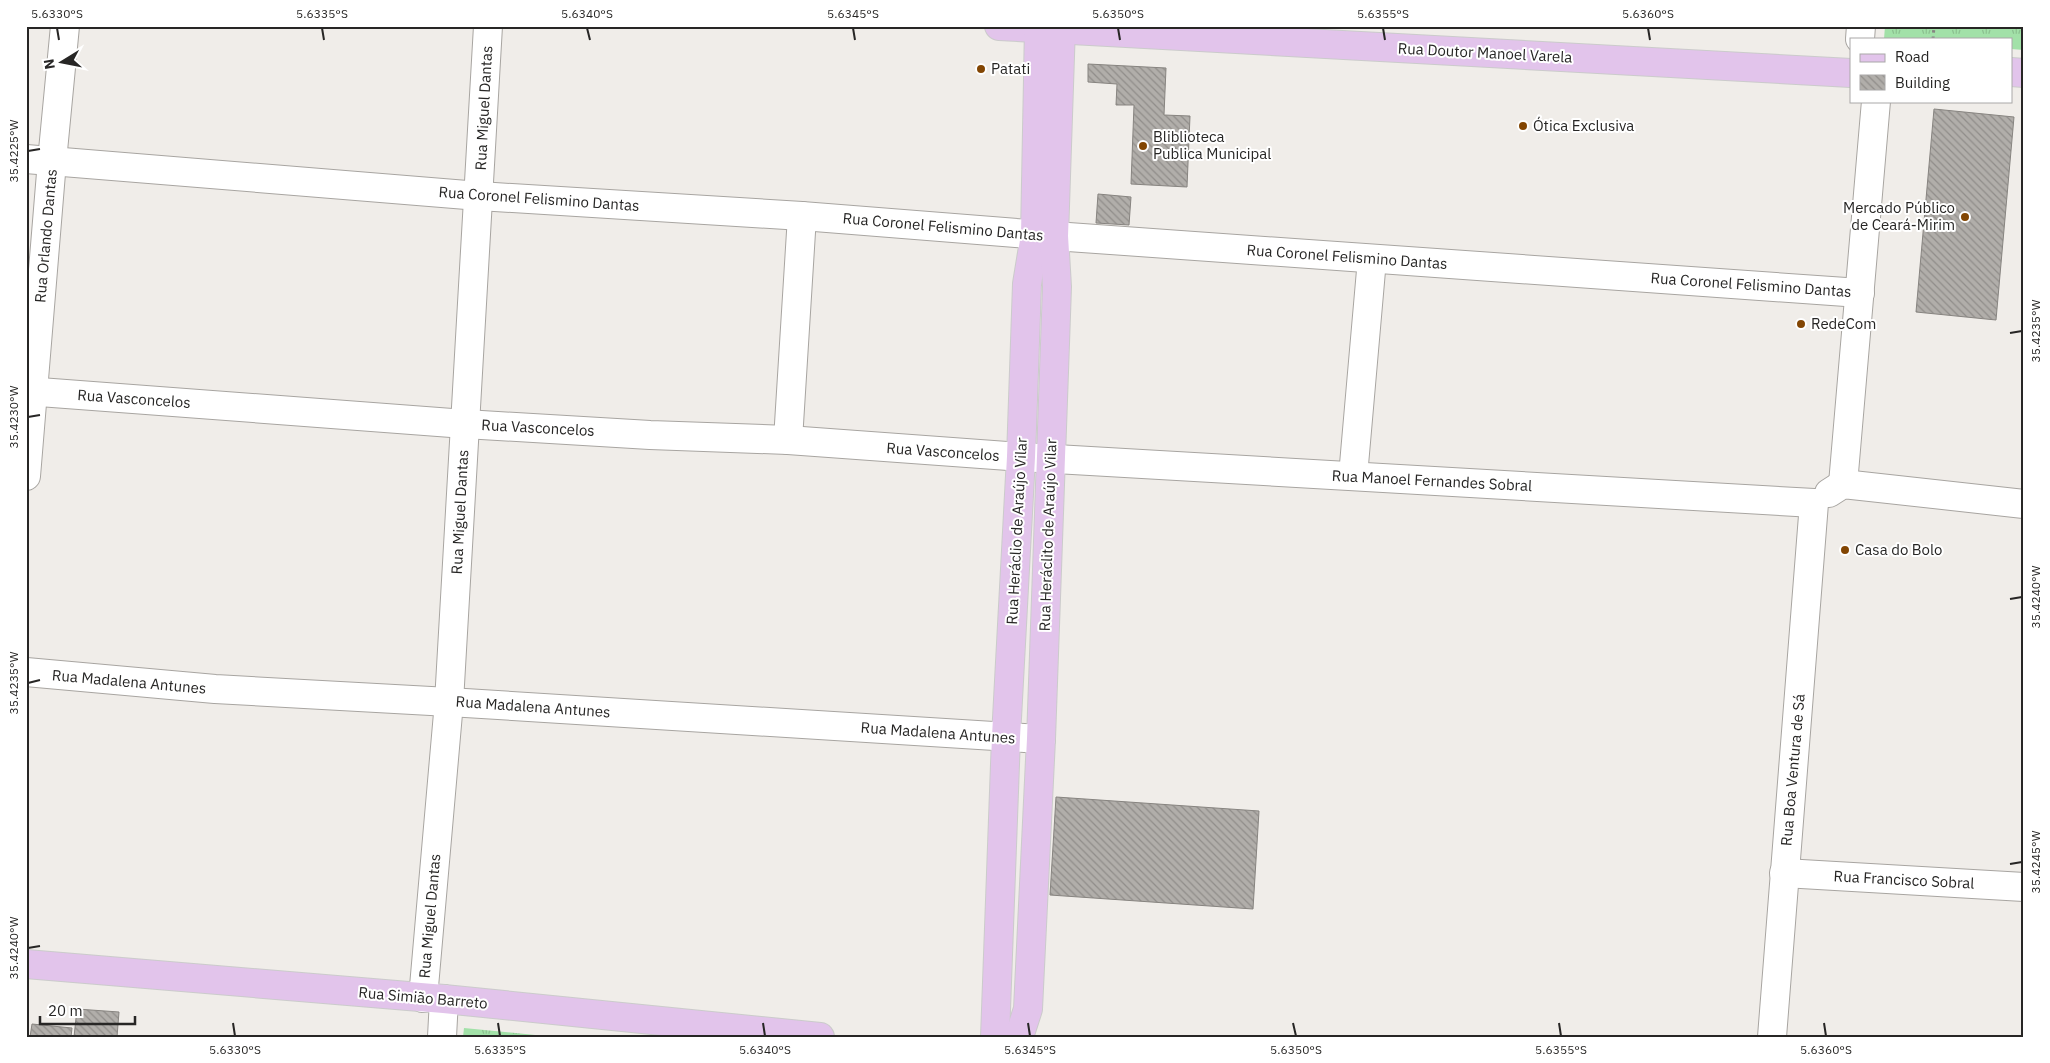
<svg xmlns="http://www.w3.org/2000/svg" width="2050" height="1063" viewBox="0 0 2050 1063" font-family="'IBM Plex Sans',sans-serif">
  <style>
    .park { fill: url(#park-tufts) }
    .building { fill: url(#building-back-hatch); stroke: #878480 }
    .lines { fill: none; stroke-linecap: round; stroke-linejoin: round }
    .minor-casing { stroke: #a8a5a1; stroke-width: 30 }
    .major-casing { stroke: #cbcbcb; stroke-width: 30 }
    .path { stroke: #868482; stroke-width: 3; stroke-dasharray: 2.5 4; stroke-linecap: butt }
    .minor { stroke: #fff; stroke-width: 28 }
    .major { stroke: #e2c4eb; stroke-width: 28 }
    .ticks { fill: none; stroke: #272625; stroke-width: 2 }
    .poi-dot { fill: #824502; stroke: #fff; stroke-width: 2 }
    .labels { text-anchor: middle; stroke-width: 4; stroke-linejoin: round; paint-order: stroke }
    .street-label { font-size: 15px; fill: #272625; stroke: #fff }
    .poi-label { font-size: 15px; fill: #272625; stroke: #fff; text-anchor: start }
    .neatline { fill: none; stroke: #272625; stroke-width: 2 }
    .ticks-label { font-size: 12px; text-anchor: middle; fill: #272625 }
  </style>
  <defs>
    <pattern id="park-tufts" width="24" height="20" patternUnits="userSpaceOnUse" patternTransform="scale(1.25)"><rect width="24" height="20" fill="#a2e1a8"/><path d="M3 7l-1-3M5 7V3M7 7l1-3M15 17l-1-3M17 17v-4M19 17l1-3" fill="none" stroke="#8cc190"/></pattern>
    <pattern id="building-back-hatch" width="6" height="6" patternUnits="userSpaceOnUse" patternTransform="scale(1.25)"><rect width="6" height="6" fill="#b1aeaa"/><path d="M-1 5l2 2M0 0l6 6M5-1l2 2" fill="none" stroke="#908d8a"/></pattern>
  </defs>
  <rect width="100%" height="100%" fill="#f0ede9"/>
  <g class="park">
    <polygon points="1885,26 2024,26 2024,50 2011,49 2011,39 1884,39"/>
    <polygon points="464,1028 555,1037 463,1037"/>
  </g>
  <g class="building">
    <polygon points="1088,64 1166,68 1164,115 1190,116 1187,187 1131,184 1134,105 1116,105 1117,84 1088,82"/>
    <polygon points="1934,109 2014,117 1996,320 1916,312"/>
    <polygon points="1098,194 1131,197 1129,225 1096,223"/>
    <polygon points="1056,797 1259,811 1253,909 1050,895"/>
    <polygon points="77,1009 119,1012 117,1037 74,1037"/>
    <polygon points="32,1024 72,1028 71,1037 30,1037"/>
  </g>
  <g class="lines">
    <g class="minor-casing">
      <g id="minor">
        <polyline points="1860,39 1861,26"/>
        <polyline points="26,159 479,196 802,216 1054,236 1860,293"/>
        <polyline points="26,391 465,424 650,435 788,440 1021,457 1814,503"/>
        <polyline points="788,440 802,216"/>
        <polyline points="26,476 52,161 65,26"/>
        <polyline points="1353,476 1372,259"/>
        <polyline points="1843,484 1876,101"/>
        <polyline points="1829,493 1843,484 2024,504"/>
        <polyline points="26,672 215,689 449,702 1041,739"/>
        <polyline points="1784,873 2024,887"/>
        <polyline points="423,998 449,702 488,26"/>
        <polyline points="442,1037 444,999"/>
        <polyline points="1772,1037 1814,503"/>
      </g>
    </g>
    <g class="major-casing">
      <g id="major">
        <polyline points="999,26 1851,73"/>
        <polyline points="2011,72 2024,73"/>
        <polyline points="26,964 444,999 820,1037"/>
        <polyline points="995,1037 1006,737 1021,457 1027,284 1035,235 1039,26"/>
        <polyline points="1019,1037 1028,1009 1041,739 1057,287 1054,236 1061,26"/>
      </g>
    </g>
    <polyline class="path" points="1933,39 1934,26"/>
    <use href="#minor" class="minor"/>
    <use href="#major" class="major"/>
  </g>
  <path class="ticks" d="M57,28L59,40M322,28L324,40M587,28L590,40M853,28L855,40M1118,28L1120,40M1383,28L1385,40M1648,28L1650,40M28,151L40,149M2010,333L2022,331M28,417L40,415M2010,599L2022,597M28,683L40,680M2010,864L2022,862M28,948L40,946M233,1023L235,1036M498,1023L500,1036M763,1023L765,1036M1028,1023L1030,1036M1293,1023L1296,1036M1559,1023L1561,1036M1824,1023L1826,1036"/>
  <g class="poi-dot">
    <circle cx="981" cy="69" r="5"/>
    <circle cx="1523" cy="126" r="5"/>
    <circle cx="1143" cy="146" r="5"/>
    <circle cx="1965" cy="217" r="5"/>
    <circle cx="1801" cy="324" r="5"/>
    <circle cx="1845" cy="550" r="5"/>
  </g>
  <g class="labels">
    <g class="street-label">
      <text transform="translate(1485 53) rotate(3)" y="5">Rua Doutor Manoel Varela</text>
      <text transform="translate(484 108) rotate(-87)" y="5">Rua Miguel Dantas</text>
      <text transform="translate(539 199) rotate(4)" y="5">Rua Coronel Felismino Dantas</text>
      <text transform="translate(943 227) rotate(5)" y="5">Rua Coronel Felismino Dantas</text>
      <text transform="translate(46 236) rotate(-85)" y="5">Rua Orlando Dantas</text>
      <text transform="translate(1347 257) rotate(4)" y="5">Rua Coronel Felismino Dantas</text>
      <text transform="translate(1751 285) rotate(4)" y="5">Rua Coronel Felismino Dantas</text>
      <text transform="translate(134 399) rotate(4)" y="5">Rua Vasconcelos</text>
      <text transform="translate(538 428) rotate(3)" y="5">Rua Vasconcelos</text>
      <text transform="translate(943 452) rotate(4)" y="5">Rua Vasconcelos</text>
      <text transform="translate(1432 481) rotate(3)" y="5">Rua Manoel Fernandes Sobral</text>
      <text transform="translate(460 512) rotate(-87)" y="5">Rua Miguel Dantas</text>
      <text transform="translate(1017 531) rotate(-87)" y="5">Rua Heráclio de Araújo Vilar</text>
      <text transform="translate(1048 535) rotate(-88)" y="5">Rua Heráclito de Araújo Vilar</text>
      <text transform="translate(129 682) rotate(5)" y="5">Rua Madalena Antunes</text>
      <text transform="translate(533 707) rotate(4)" y="5">Rua Madalena Antunes</text>
      <text transform="translate(938 733) rotate(4)" y="5">Rua Madalena Antunes</text>
      <text transform="translate(1793 770) rotate(-85)" y="5">Rua Boa Ventura de Sá</text>
      <text transform="translate(1904 880) rotate(3)" y="5">Rua Francisco Sobral</text>
      <text transform="translate(430 916) rotate(-85)" y="5">Rua Miguel Dantas</text>
      <text transform="translate(423 998) rotate(5)" y="5">Rua Simião Barreto</text>
    </g>
    <g class="poi-label">
      <text x="991" y="74">Patati</text>
      <text x="1533" y="131">Ótica Exclusiva</text>
      <text x="1153" y="142">Bliblioteca<tspan x="1153" dy="17">Publica Municipal</tspan></text>
      <text x="1955" y="213" text-anchor="end">Mercado Público<tspan x="1955" dy="17">de Ceará-Mirim</tspan></text>
      <text x="1811" y="329">RedeCom</text>
      <text x="1855" y="555">Casa do Bolo</text>
    </g>
  </g>
  <rect width="2050" height="1063" fill="none" stroke="#ffffff" stroke-width="55"/>
  <rect x="1850" y="38" width="162" height="65" fill="#ffffff" stroke="#a9a8a8"/>
  <rect x="1860" y="54" width="25" height="8" fill="#e2c4eb" stroke="#a9a8a8"/>
  <text x="1895" y="62" font-size="15" fill="#272625">Road</text>
  <rect x="1860" y="75" width="25" height="15" fill="url(#building-back-hatch)" stroke="#a9a8a8"/>
  <text x="1895" y="88" font-size="15" fill="#272625">Building</text>
  <g transform="translate(62 62) rotate(260)" stroke="#ffffff" stroke-width="4" paint-order="stroke">
  <path d="M0-4L9 19L0 12L-9 19Z" fill="#272625"/>
  <text y="-8" font-size="14" font-weight="bold" text-anchor="middle" fill="#272625">N</text>
  </g>
  <path d="M40 1016v8h95v-8" fill="none" stroke="#272625" stroke-width="2.5"/>
  <text x="48" y="1016" font-size="15" fill="#272625" stroke="#ffffff" stroke-width="4" paint-order="stroke">20 m</text>
  <rect x="28" y="28" width="1994" height="1008" class="neatline"/>
  <g class="ticks-label">
    <text x="57" y="18">5.6330°S</text>
    <text x="322" y="18">5.6335°S</text>
    <text x="587" y="18">5.6340°S</text>
    <text x="853" y="18">5.6345°S</text>
    <text x="1118" y="18">5.6350°S</text>
    <text x="1383" y="18">5.6355°S</text>
    <text x="1648" y="18">5.6360°S</text>
    <text transform="translate(14 151) rotate(-90)" y="4">35.4225°W</text>
    <text transform="translate(2036 331) rotate(-90)" y="4">35.4235°W</text>
    <text transform="translate(14 417) rotate(-90)" y="4">35.4230°W</text>
    <text transform="translate(2036 597) rotate(-90)" y="4">35.4240°W</text>
    <text transform="translate(14 683) rotate(-90)" y="4">35.4235°W</text>
    <text transform="translate(2036 862) rotate(-90)" y="4">35.4245°W</text>
    <text transform="translate(14 948) rotate(-90)" y="4">35.4240°W</text>
    <text x="235" y="1054">5.6330°S</text>
    <text x="500" y="1054">5.6335°S</text>
    <text x="765" y="1054">5.6340°S</text>
    <text x="1030" y="1054">5.6345°S</text>
    <text x="1296" y="1054">5.6350°S</text>
    <text x="1561" y="1054">5.6355°S</text>
    <text x="1826" y="1054">5.6360°S</text>
  </g>
</svg>
